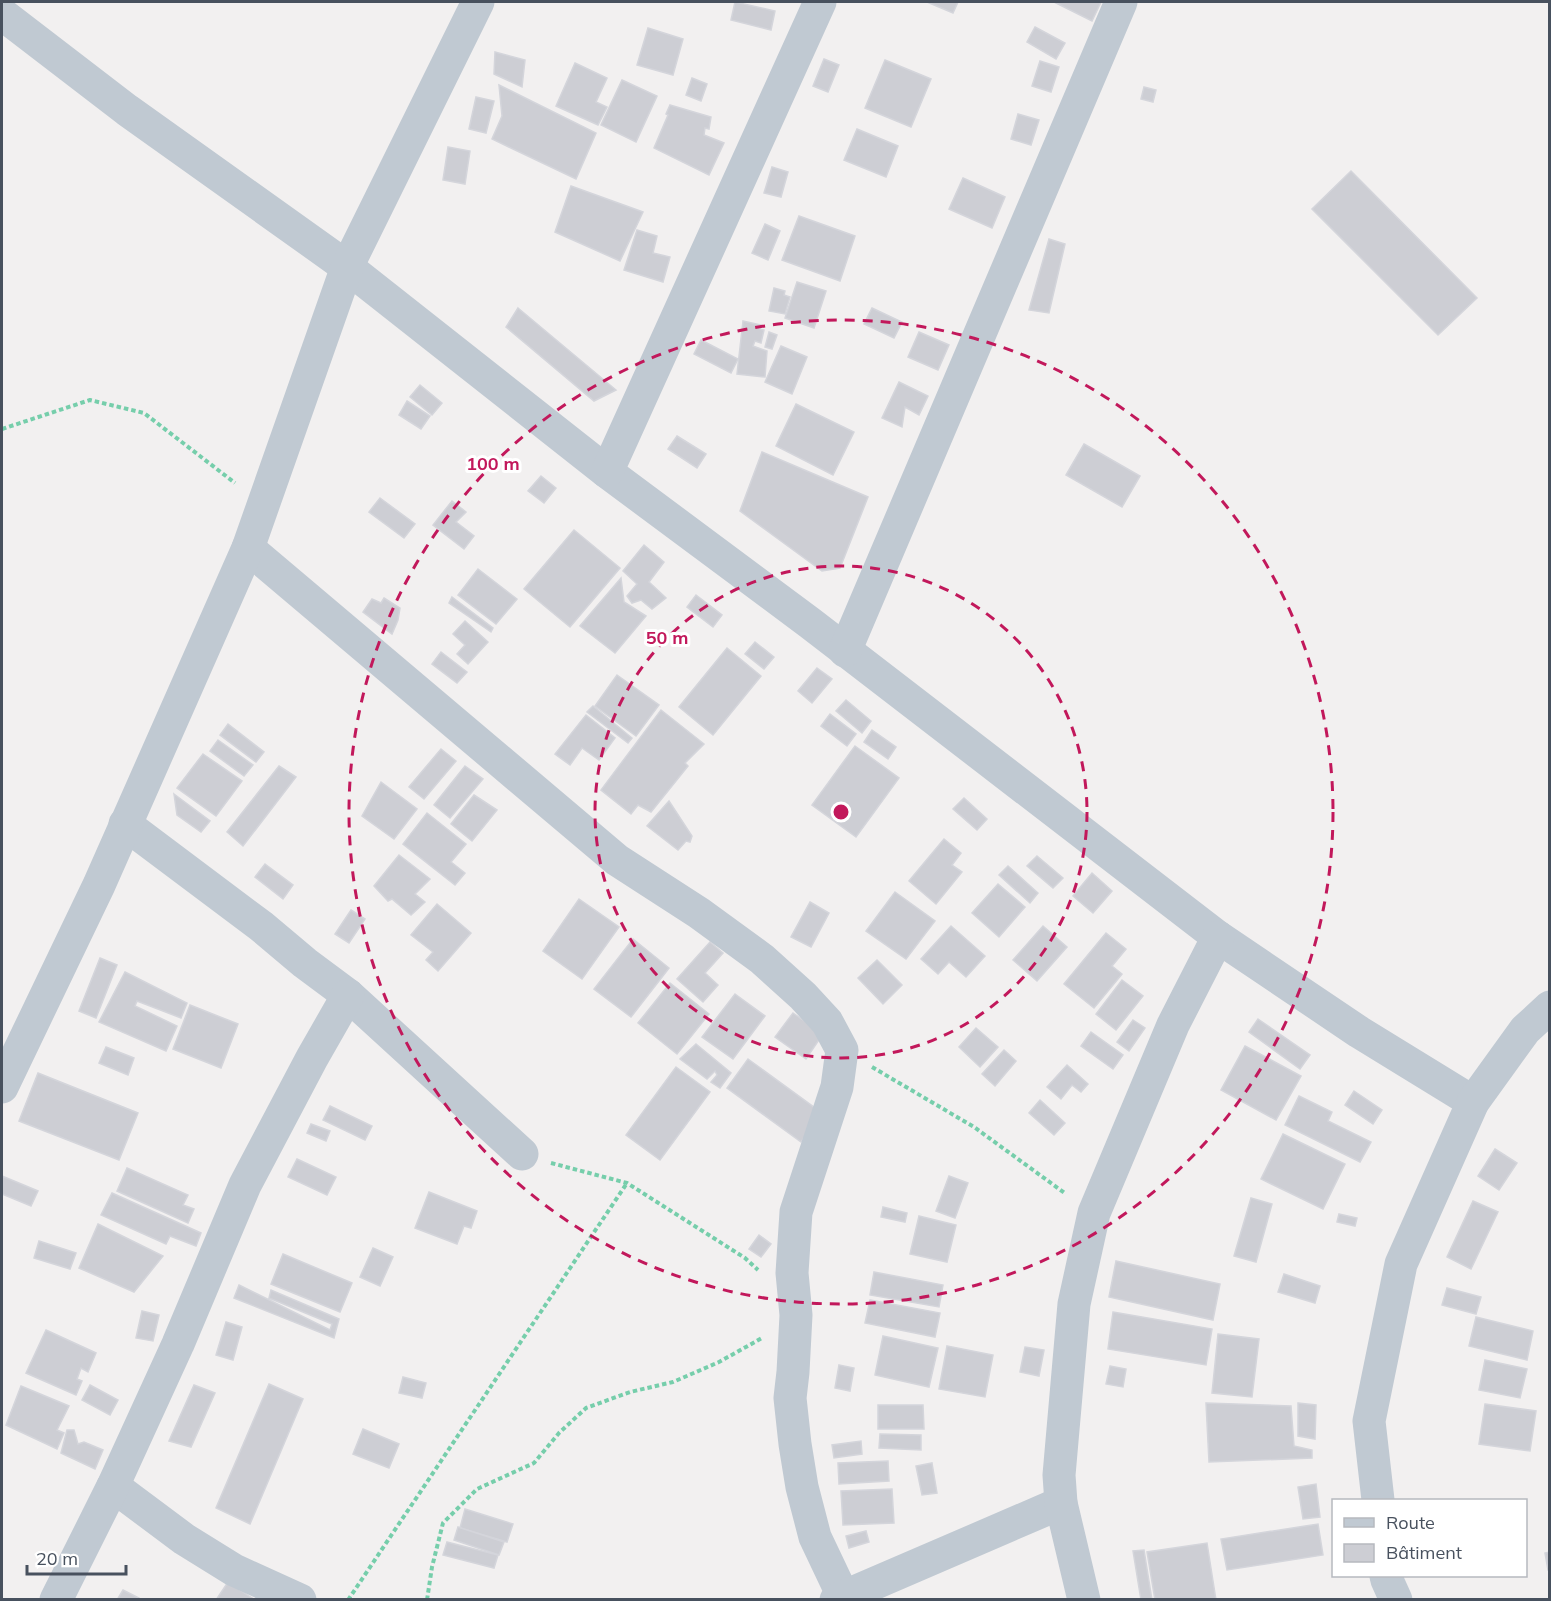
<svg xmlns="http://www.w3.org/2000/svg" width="1551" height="1601" viewBox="0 0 1551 1601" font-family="Mulish,sans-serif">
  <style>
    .building { fill: #cdced4; stroke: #d4d5db; stroke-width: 1.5 }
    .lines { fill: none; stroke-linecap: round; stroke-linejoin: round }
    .path { stroke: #76ceab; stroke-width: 4; stroke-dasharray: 4.5 3; stroke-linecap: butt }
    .minor { stroke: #c0c9d2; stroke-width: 33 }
    .ring { fill: none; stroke: #c2185b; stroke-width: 3; stroke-dasharray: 10 8 }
    .centre { fill: #c2185b; stroke: #fff; stroke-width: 3 }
    .ring-label { font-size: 18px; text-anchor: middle; font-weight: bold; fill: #c2185b; stroke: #fff; stroke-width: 6; stroke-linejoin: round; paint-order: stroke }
  </style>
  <rect width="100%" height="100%" fill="#f2f0f0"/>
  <g class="building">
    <polygon points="735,2 775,11 771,30 731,20"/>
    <polygon points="927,2 958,2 953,13"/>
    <polygon points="1054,2 1101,2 1092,21"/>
    <polygon points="1035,27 1065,43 1056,59 1027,42"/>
    <polygon points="648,28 683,39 673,75 637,65"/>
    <polygon points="495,52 525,60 522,87 494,74"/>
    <polygon points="824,59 839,65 828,92 813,86"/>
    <polygon points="885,60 931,79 911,127 865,108"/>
    <polygon points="1040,61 1059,67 1051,92 1032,86"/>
    <polygon points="575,63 607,78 596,102 607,107 598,125 556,106"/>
    <polygon points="692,78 707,84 701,101 686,95"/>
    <polygon points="622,80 657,96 636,142 601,125"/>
    <polygon points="499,85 596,133 576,179 492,139 502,116"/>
    <polygon points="1144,87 1156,90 1153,102 1141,99"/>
    <polygon points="476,97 494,101 486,133 469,129"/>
    <polygon points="670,105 711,117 709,129 705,128 704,135 724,143 709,175 654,148 668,115 666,114"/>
    <polygon points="1018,114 1039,120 1031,145 1011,139"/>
    <polygon points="857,129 898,146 886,177 844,160"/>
    <polygon points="448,147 470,151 465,184 443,180"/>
    <polygon points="772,167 788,172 781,197 764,193"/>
    <polygon points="1351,171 1477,298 1438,335 1312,209"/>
    <polygon points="963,178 1005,197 992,228 949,209"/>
    <polygon points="571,186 643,212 620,261 555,232"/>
    <polygon points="799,216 855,236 840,281 782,260"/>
    <polygon points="765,224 780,231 768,260 752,253"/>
    <polygon points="637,230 657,236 653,253 670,257 663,282 624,270"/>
    <polygon points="1049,239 1065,244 1049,313 1029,310"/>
    <polygon points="797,282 826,291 814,328 785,318"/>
    <polygon points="774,288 785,291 784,295 790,297 785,314 769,311"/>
    <polygon points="518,308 616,390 594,401 506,327"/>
    <polygon points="872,308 902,322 894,338 864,324"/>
    <polygon points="743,321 761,325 760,329 764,330 761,343 755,341 753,346 767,351 765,377 737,374"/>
    <polygon points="769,332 777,335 772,349 765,347"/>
    <polygon points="919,332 949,345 938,370 908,357"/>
    <polygon points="701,340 738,359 731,373 694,354"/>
    <polygon points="781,346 807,357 792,394 765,382"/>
    <polygon points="899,382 928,396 919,415 905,407 902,427 882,418"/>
    <polygon points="420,385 442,403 432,415 410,397"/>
    <polygon points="407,401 430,416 421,429 399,415"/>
    <polygon points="796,404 854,432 833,475 776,446"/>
    <polygon points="677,436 706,454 697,468 668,449"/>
    <polygon points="1084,444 1140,476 1122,507 1066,475"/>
    <polygon points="762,452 868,497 840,568 822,571 740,511"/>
    <polygon points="541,476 556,488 544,503 528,491"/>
    <polygon points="380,498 415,524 404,538 369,512"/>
    <polygon points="452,501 466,512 456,522 474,536 464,549 433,525"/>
    <polygon points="574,530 620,568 570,627 524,589"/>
    <polygon points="644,545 664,562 649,582 666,598 652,609 641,600 632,603 627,596 637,584 623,571"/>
    <polygon points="478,569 517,599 496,624 458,595"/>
    <polygon points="621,578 624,602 646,616 615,653 580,626"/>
    <polygon points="696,595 722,615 713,627 687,607"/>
    <polygon points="452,597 493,628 491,632 449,603"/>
    <polygon points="384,598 400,608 398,620 392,634 363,612 372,599 381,603"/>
    <polygon points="465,621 488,642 468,664 457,654 465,645 453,634"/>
    <polygon points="755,642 774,657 764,669 745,654"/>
    <polygon points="727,648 761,676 713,735 679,707"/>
    <polygon points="441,652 467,672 457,683 432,664"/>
    <polygon points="817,668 832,679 812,703 798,691"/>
    <polygon points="617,675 659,705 636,736 595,706"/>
    <polygon points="846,700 871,721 862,733 836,711"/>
    <polygon points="593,706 632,738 628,743 587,712"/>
    <polygon points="661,710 704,744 685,763 688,766 651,812 638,805 631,814 601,790"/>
    <polygon points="830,714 856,734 847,746 821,726"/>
    <polygon points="586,715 615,738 599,760 582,748 570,765 555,754"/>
    <polygon points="228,724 264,752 256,762 220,735"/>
    <polygon points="872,730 896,747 888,759 864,742"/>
    <polygon points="218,740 253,765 244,776 210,751"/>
    <polygon points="855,746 899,778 856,837 812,805"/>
    <polygon points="441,749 456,761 424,799 409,787"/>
    <polygon points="203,754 242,781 216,816 177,788"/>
    <polygon points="279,766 296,777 243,846 227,832"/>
    <polygon points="465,766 483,779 450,818 434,805"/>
    <polygon points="381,782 417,809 394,839 362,816"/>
    <polygon points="174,794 210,821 201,832 177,815"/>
    <polygon points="474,795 497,810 472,841 451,824"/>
    <polygon points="964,798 987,819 977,830 953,809"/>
    <polygon points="669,801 692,836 690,842 686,841 678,850 647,826"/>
    <polygon points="427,813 466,844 451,862 465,873 455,885 403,844"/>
    <polygon points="944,839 961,853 952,865 962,872 936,904 909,881"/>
    <polygon points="399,855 430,879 415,894 425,902 411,915 392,899 388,901 374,886"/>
    <polygon points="1037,856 1063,878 1053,888 1027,866"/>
    <polygon points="265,864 293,885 283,899 255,877"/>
    <polygon points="1008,866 1038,893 1030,903 999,875"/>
    <polygon points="1092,873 1112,891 1093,913 1073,896"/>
    <polygon points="998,884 1025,907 999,937 972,913"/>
    <polygon points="895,892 935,921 906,959 866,931"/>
    <polygon points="579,899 619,927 582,979 543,951"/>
    <polygon points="810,902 829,913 811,947 791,937"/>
    <polygon points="437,904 471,933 438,971 426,960 433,952 411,935"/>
    <polygon points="351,910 365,919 349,943 335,934"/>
    <polygon points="951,926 985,956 966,977 949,962 938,974 921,959"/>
    <polygon points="1043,926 1067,947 1037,981 1013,960"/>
    <polygon points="1106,933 1126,949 1112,966 1122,974 1094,1008 1064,984"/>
    <polygon points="633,939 669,968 631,1017 594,989"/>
    <polygon points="710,942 723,953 705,973 718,985 703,1002 677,979"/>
    <polygon points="100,958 117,965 96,1018 79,1011"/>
    <polygon points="877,960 902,985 883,1004 858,978"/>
    <polygon points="125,972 187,1003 181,1018 137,1001 135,1006 177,1026 166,1051 99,1022"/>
    <polygon points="1122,980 1143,996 1116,1030 1096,1014"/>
    <polygon points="670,983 709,1014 677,1054 638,1023"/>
    <polygon points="735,994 765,1016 733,1059 702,1037"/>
    <polygon points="190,1005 238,1024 221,1068 173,1049"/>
    <polygon points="793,1013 823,1034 806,1059 775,1037"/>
    <polygon points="1258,1019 1310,1055 1300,1069 1249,1032"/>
    <polygon points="1133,1020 1145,1028 1129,1051 1117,1042"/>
    <polygon points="976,1028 998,1047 980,1067 959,1047"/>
    <polygon points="1091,1032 1123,1055 1113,1069 1081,1046"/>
    <polygon points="696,1044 731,1073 720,1088 711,1082 717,1075 715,1071 707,1079 680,1059"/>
    <polygon points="1245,1046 1301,1076 1276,1120 1221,1090"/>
    <polygon points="106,1047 134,1058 128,1075 99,1063"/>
    <polygon points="1004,1050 1016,1061 995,1086 982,1074"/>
    <polygon points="748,1059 822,1113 801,1142 727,1088"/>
    <polygon points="1067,1065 1088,1084 1081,1092 1072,1085 1061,1099 1047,1087"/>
    <polygon points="676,1067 710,1092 660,1160 626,1135"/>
    <polygon points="38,1073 138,1113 119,1160 19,1121"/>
    <polygon points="1354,1091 1382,1110 1373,1124 1345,1105"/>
    <polygon points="1299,1096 1332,1112 1328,1121 1371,1142 1360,1162 1285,1125"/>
    <polygon points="1040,1100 1065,1123 1054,1135 1029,1113"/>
    <polygon points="330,1106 372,1126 365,1140 323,1120"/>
    <polygon points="311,1124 330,1131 326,1141 307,1133"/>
    <polygon points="1283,1134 1345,1164 1323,1209 1261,1179"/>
    <polygon points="1495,1149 1517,1163 1499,1190 1478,1176"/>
    <polygon points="297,1159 336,1177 327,1195 288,1177"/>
    <polygon points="127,1168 188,1195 183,1205 194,1209 188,1223 117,1191"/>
    <polygon points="2,1176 38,1191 31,1206 2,1194"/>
    <polygon points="949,1176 968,1183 955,1218 936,1211"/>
    <polygon points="429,1192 477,1211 471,1228 464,1226 457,1244 415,1228"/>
    <polygon points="112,1193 201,1233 196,1246 170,1236 166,1244 101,1215"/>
    <polygon points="1251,1198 1272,1204 1256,1262 1234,1256"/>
    <polygon points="1473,1201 1498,1212 1471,1269 1447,1257"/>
    <polygon points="883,1207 907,1213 905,1222 881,1217"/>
    <polygon points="1339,1214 1357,1218 1355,1226 1337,1222"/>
    <polygon points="919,1216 956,1225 947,1262 910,1254"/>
    <polygon points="98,1224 163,1256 134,1292 79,1268"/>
    <polygon points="759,1235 771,1244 761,1257 749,1249"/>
    <polygon points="39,1241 76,1253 70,1269 34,1258"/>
    <polygon points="373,1248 393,1257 380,1286 360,1277"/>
    <polygon points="283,1254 352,1283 340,1312 271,1284"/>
    <polygon points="1116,1261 1220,1284 1213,1320 1109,1297"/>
    <polygon points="874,1272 943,1285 939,1307 870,1295"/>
    <polygon points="1284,1274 1320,1286 1315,1303 1278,1292"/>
    <polygon points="239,1285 330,1330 332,1324 269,1298 271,1290 339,1319 334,1338 234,1298"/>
    <polygon points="1447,1288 1481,1297 1476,1314 1442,1305"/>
    <polygon points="870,1300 940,1313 935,1337 865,1323"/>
    <polygon points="142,1311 159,1315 153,1341 136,1338"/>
    <polygon points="1113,1312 1212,1329 1206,1365 1108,1349"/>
    <polygon points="1476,1317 1533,1331 1527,1360 1469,1346"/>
    <polygon points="226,1322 242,1327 233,1360 216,1355"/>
    <polygon points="46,1330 96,1353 88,1372 81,1368 77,1379 82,1381 76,1395 26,1373"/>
    <polygon points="1218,1334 1259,1339 1252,1397 1212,1393"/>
    <polygon points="883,1336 938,1348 929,1387 875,1375"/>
    <polygon points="947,1346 993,1355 985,1397 939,1389"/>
    <polygon points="1025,1347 1044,1350 1039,1376 1020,1372"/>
    <polygon points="1485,1360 1527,1369 1520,1398 1479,1390"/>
    <polygon points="839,1365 854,1368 850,1391 835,1388"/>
    <polygon points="1110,1366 1126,1369 1123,1387 1106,1384"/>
    <polygon points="403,1377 426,1383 422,1398 399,1393"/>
    <polygon points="269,1384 303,1399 250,1524 216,1508"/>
    <polygon points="90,1385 118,1400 110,1415 82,1400"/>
    <polygon points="194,1385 215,1393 191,1447 169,1441"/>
    <polygon points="21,1386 69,1406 57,1430 64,1433 57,1449 6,1425"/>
    <polygon points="1206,1403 1291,1406 1294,1446 1312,1450 1312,1458 1209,1462"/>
    <polygon points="1298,1403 1316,1405 1315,1439 1298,1436"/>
    <polygon points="1485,1404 1536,1411 1530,1451 1479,1444"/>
    <polygon points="878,1405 923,1405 924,1429 878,1429"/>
    <polygon points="363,1429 399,1444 389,1468 353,1454"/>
    <polygon points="67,1430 74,1430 78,1444 84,1442 103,1450 95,1469 61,1453"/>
    <polygon points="880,1434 921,1435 921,1450 879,1448"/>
    <polygon points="861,1441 862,1454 834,1458 832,1445"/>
    <polygon points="888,1461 889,1481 839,1484 838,1463"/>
    <polygon points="932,1463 937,1493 922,1495 916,1466"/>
    <polygon points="1316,1484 1320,1517 1303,1519 1298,1487"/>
    <polygon points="892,1489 894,1523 843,1525 841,1491"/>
    <polygon points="465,1509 513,1524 507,1542 460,1528"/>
    <polygon points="1318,1524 1323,1555 1227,1570 1221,1539"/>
    <polygon points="458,1527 504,1542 499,1555 454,1540"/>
    <polygon points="866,1531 869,1542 849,1548 846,1536"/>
    <polygon points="447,1542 498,1555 494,1568 443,1555"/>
    <polygon points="1207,1543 1216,1600 1155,1600 1147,1552"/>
    <polygon points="1144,1550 1152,1600 1141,1600 1133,1551"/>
    <polygon points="1550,1552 1550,1570 1548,1570 1545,1553"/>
    <polygon points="228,1582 255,1600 216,1600"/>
    <polygon points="123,1590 139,1598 138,1600 117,1600"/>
  </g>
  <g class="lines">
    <g class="path">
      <polyline points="2,429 90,400 144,413 235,483"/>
      <polyline points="872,1067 974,1127 1066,1194"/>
      <polyline points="551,1163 627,1183 745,1258 758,1270"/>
      <polyline points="348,1600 627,1183"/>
      <polyline points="427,1600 432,1567 443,1523 477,1489 534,1463 559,1433 586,1408 630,1392 673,1382 719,1362 762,1338"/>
    </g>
    <g class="minor">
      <polyline points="2,14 127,110 347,267 607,472 810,623 1218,937 1359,1032 1473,1102"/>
      <polyline points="607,472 820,2"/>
      <polyline points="248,548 617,860 699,913 762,959 803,996 827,1022 842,1050 837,1087 796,1212 792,1273 796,1315 793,1372 790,1398 795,1444 802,1487 815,1537 843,1596"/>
      <polyline points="845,651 1121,2"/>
      <polyline points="125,824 261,926 305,963 348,995 522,1154"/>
      <polyline points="2,1087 99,885 248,548 347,267 478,2"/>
      <polyline points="113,1486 184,1539 234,1570 300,1600"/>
      <polyline points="1378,1500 1369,1421 1401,1264 1473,1102 1525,1030 1550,1007"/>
      <polyline points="1386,1576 1387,1580 1396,1600"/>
      <polyline points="56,1600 113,1486 178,1344 245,1185 312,1058 348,995"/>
      <polyline points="836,1600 1061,1503"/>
      <polyline points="1084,1600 1061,1503 1059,1475 1074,1304 1094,1213 1173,1025 1218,937"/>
    </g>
  </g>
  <g class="ring">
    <circle cx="841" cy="812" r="246"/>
    <circle cx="841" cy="812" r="492"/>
  </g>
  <circle cx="841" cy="812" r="9" class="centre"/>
  <g class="ring-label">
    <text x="493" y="470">100 m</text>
    <text x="667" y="644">50 m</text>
  </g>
  <rect width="1551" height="1601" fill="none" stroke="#48515e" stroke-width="6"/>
  <rect x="1332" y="1499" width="195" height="78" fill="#ffffff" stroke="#b6b9bf" stroke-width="1.5"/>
  <rect x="1344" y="1518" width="30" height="9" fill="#c0c9d2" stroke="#b6b9bf" stroke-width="1.5"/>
  <text x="1386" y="1529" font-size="18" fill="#48515e">Route</text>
  <rect x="1344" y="1544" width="30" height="18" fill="#cdced4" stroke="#b6b9bf" stroke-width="1.5"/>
  <text x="1386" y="1559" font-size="18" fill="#48515e">Bâtiment</text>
  <path d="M27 1565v9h99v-9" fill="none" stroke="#48515e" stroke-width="3"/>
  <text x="36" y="1565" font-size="18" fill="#48515e" stroke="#ffffff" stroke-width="4.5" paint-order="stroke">20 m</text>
</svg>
